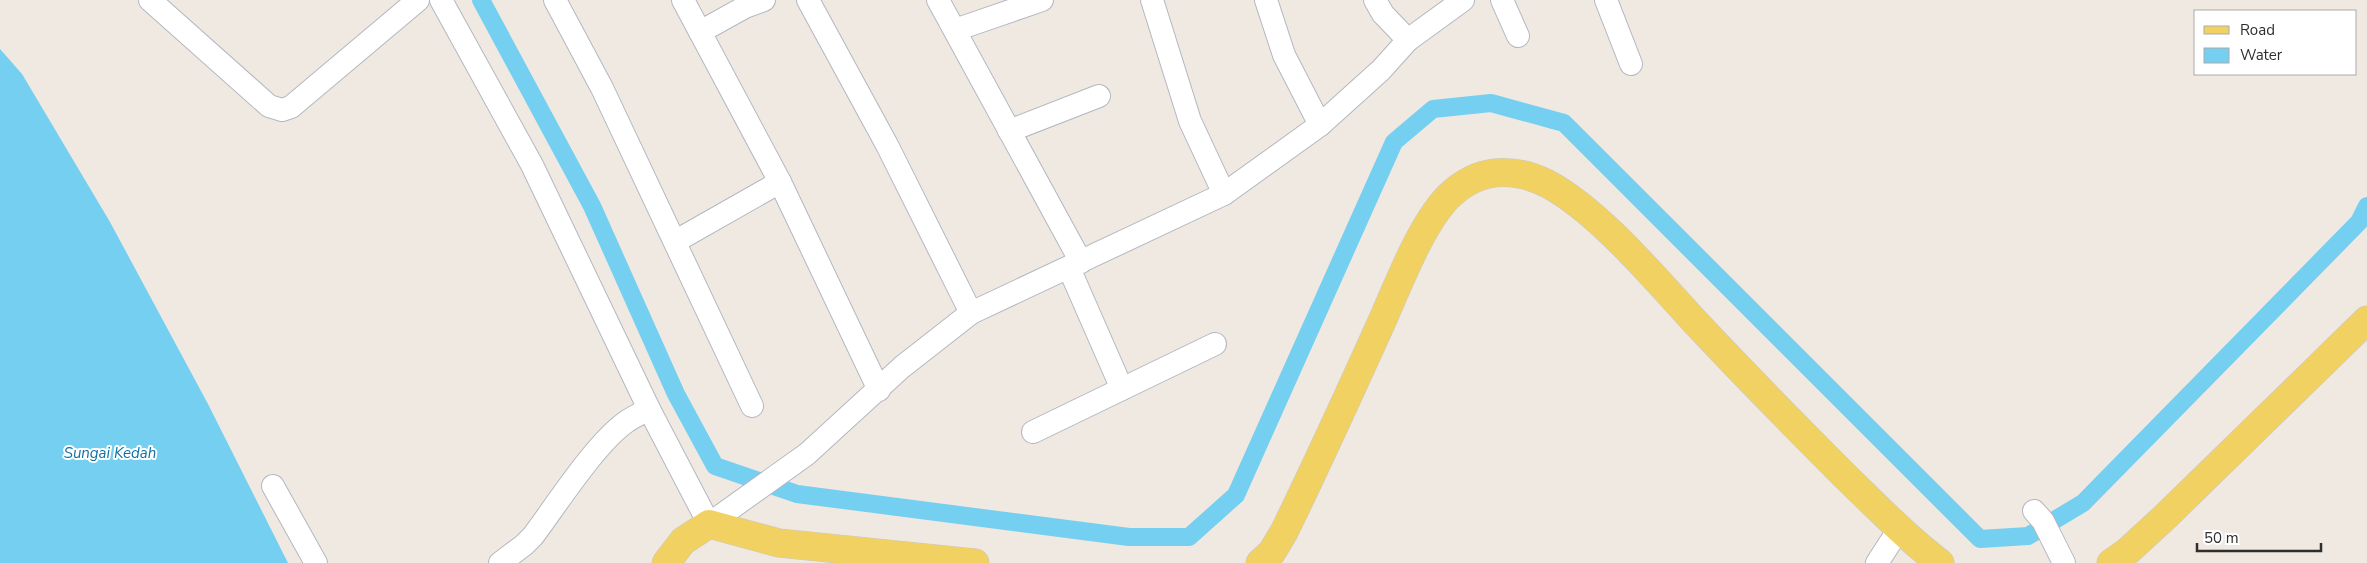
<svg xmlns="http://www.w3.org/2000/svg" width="2367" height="563" viewBox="0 0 2367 563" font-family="'Nunito Sans',sans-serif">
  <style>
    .water { fill: #75cff0 }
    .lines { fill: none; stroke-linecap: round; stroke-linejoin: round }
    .canal { stroke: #75cff0; stroke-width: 18 }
    .minor-casing { stroke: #b4b7c1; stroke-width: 24 }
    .major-casing { stroke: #c9c9c9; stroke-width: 29 }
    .minor { stroke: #fff; stroke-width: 22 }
    .major { stroke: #f2d163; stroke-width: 28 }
    .labels { text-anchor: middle; stroke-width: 4; stroke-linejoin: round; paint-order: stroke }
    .water-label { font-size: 15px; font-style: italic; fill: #0d6fa3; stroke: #fff }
  </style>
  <rect width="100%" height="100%" fill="#efe9e1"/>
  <polygon class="water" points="0,49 22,74 110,222 208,404 288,563 0,563"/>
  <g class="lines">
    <polyline class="canal" points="481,0 592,206 676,394 715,466 797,494 1129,537 1189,537 1236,495 1394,142 1433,109 1491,103 1564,123 1980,539 2028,536 2083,503 2359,222 2367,206"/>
    <g class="minor-casing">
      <g id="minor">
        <polyline points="150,0 269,106 282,110 291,107 418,0"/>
        <polyline points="441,0 532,165 649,409 709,524 807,454 902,367 971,313 1224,194 1320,125 1381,70 1408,40 1463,0"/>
        <polyline points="555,0 602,88 752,406"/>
        <polyline points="683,0 780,182 879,390"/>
        <polyline points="808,0 887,145 971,313"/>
        <polyline points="938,0 1081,262"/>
        <polyline points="1152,0 1190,121 1224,194"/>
        <polyline points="1266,0 1284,55 1320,125"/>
        <polyline points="1375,0 1383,14 1408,40"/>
        <polyline points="1502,0 1518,36"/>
        <polyline points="1606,0 1631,64"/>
        <polyline points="955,30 1042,0"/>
        <polyline points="700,32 745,7 764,0"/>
        <polyline points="1009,131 1099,96"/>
        <polyline points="676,241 780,182"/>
        <polyline points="1069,268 1122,389"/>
        <polyline points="1033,432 1215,344"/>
        <polyline points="273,486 316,563"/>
        <polyline points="2034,511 2043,521 2064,563"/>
        <path d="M500,563L524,545L533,536C557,504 595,444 626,422C633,417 642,413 649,409"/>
        <polyline points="1877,563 1899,529"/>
      </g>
    </g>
    <g class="major-casing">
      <g id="major">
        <polyline points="666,563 683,541 709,524 779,543 975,563"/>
        <path d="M1260,563L1272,552L1285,530C1319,460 1351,390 1383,319C1399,283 1421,225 1448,197C1477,168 1512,166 1548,184C1600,212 1657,281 1698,325C1746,376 1795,426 1845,476C1876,506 1906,537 1940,563"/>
        <polyline points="2111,563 2128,551 2167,515 2367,320"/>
      </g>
    </g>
    <use href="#minor" class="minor"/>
    <use href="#major" class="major"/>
  </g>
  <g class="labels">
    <g class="water-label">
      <text x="110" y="458">Sungai Kedah</text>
    </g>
  </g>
  <rect x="2194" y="10" width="162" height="65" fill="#ffffff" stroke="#ababab"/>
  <rect x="2204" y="26" width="25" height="8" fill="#f2d163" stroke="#ababab"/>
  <text x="2240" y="35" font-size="15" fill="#2e2e2e">Road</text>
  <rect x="2204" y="48" width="25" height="15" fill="#75cff0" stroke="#ababab"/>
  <text x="2240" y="60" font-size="15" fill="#2e2e2e">Water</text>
  <path d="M2197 543v8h124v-8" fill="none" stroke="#2e2e2e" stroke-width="2.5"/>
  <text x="2204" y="543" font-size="15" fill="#2e2e2e" stroke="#ffffff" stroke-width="4" paint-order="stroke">50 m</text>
</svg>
